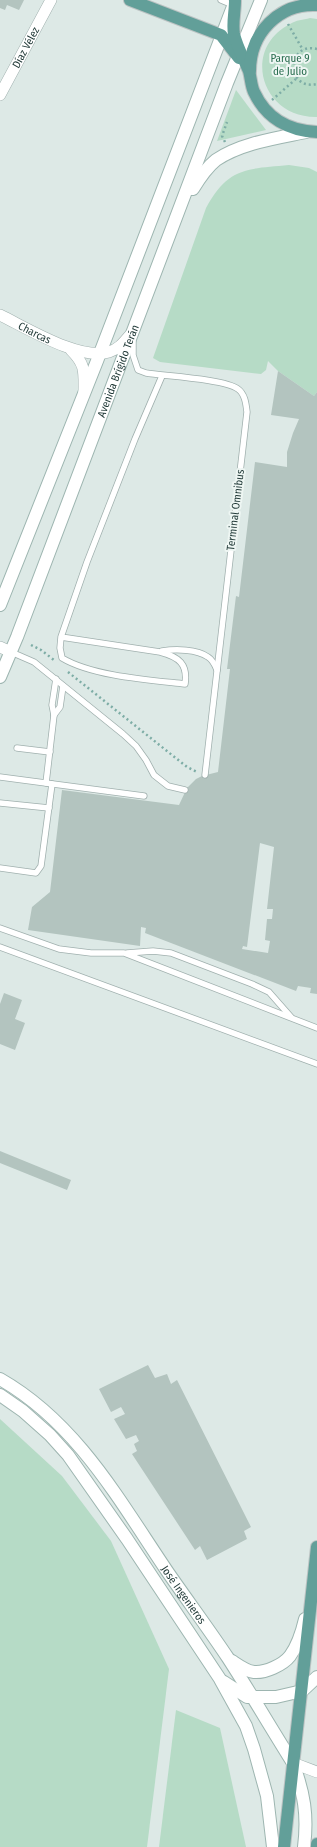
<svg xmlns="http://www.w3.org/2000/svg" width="317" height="1847" viewBox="0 0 317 1847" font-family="'Fira Sans Condensed',sans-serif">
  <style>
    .green { fill: #b6dbc6 }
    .building { fill: #b3c4bf; fill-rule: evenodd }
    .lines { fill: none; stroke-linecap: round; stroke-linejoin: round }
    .service-casing { stroke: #a0b0ae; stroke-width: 7 }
    .minor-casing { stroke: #a0b0ae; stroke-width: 12 }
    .secondary-casing { stroke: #9db5b0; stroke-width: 14 }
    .primary-casing { stroke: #bcc3c3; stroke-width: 14 }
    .path { stroke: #7eada6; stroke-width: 2.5; stroke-dasharray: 2 3; stroke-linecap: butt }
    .service { stroke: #fff; stroke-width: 5.5 }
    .minor { stroke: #fff; stroke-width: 11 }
    .secondary { stroke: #fff; stroke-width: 12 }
    .primary { stroke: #629f99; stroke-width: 12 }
    .labels { text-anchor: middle; stroke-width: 4; stroke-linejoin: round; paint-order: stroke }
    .street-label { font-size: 11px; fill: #1f3836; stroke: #eef6f3 }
    .park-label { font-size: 11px; fill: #2a6e50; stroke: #eef6f3 }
  </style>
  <rect width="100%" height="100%" fill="#dde9e6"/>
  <g class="green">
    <path d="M310,18L317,19V117C261,118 241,49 290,24C296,20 303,20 310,18Z"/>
    <polygon points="236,90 266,130 217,141"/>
    <path d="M289,165L309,168L317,172V392L314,396L278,371L268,361L266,370L261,374L160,362L153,358L206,208C228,167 247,169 289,165Z"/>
    <polygon points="0,1419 62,1476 111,1541 169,1669 147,1847 0,1847"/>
    <polygon points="176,1710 220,1728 246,1847 159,1847"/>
  </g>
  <g class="building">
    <polygon points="0,0 24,0 19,10 7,5 5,10 0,8"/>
    <path d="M278,371L314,396L317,392V994L310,993L311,988L298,986L296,991L145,933L146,928L141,927L140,946L28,930L32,907L50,892L62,790L179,805L187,788L196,779L202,776L218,772L230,669H227L236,596L239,597L255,462L287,467V452L293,433L299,419L271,415ZM260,843L274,847L267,909H273L272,919H267L265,940L270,941L268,953L242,949L243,946L247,947Z"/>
    <polygon points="4,993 22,1000 15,1019 25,1023 15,1050 0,1044 0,1004"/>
    <polygon points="0,1151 71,1180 67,1190 0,1163"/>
    <polygon points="148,1365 155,1378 167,1374 171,1384 177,1380 251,1527 244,1531 247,1539 207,1560 200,1546 195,1550 132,1454 137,1451 134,1444 139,1441 136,1435 126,1439 114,1419 125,1414 121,1407 111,1412 99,1389"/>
  </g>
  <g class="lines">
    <g class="service-casing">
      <g id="service">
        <polyline points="221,0 233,5"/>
        <path d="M133,342V355L138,370L146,373C165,376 225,379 238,389C245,394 246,404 247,412L205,775"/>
        <path d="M61,637L160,652C179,657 188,664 185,684C149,680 92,676 62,658L60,648L61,637L87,562L135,439L162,376"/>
        <path d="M162,651C175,649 197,649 208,657C213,660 215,665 217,670"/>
        <polyline points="11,652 34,662 123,734 136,746 146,760 154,775 168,786 185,790"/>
        <polyline points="54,715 60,707 63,686"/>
        <polyline points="17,748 50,752"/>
        <polyline points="0,777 144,796"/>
        <polyline points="46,783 54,715 52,705 56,679"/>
        <polyline points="0,803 49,808"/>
        <polyline points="0,868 36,873 41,866 52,784"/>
        <polyline points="0,928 59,949 91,953 124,953 317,1028"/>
        <polyline points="0,947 317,1064"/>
        <polyline points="127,953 153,951 171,953 252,984 269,992 291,1017"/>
      </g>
    </g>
    <g class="minor-casing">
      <g id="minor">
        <path id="s1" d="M0,95L51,0"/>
        <path id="s2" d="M0,315C27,328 80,361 109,352C119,349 124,342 130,335"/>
        <path d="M71,350C86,365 84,372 84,392"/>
        <polyline points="0,647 11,652"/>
        <polyline points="293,1763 317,1772"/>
      </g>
    </g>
    <g class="secondary-casing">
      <g id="secondary">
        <path d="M193,189C199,179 206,168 216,160C241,143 277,138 306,132"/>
        <polyline points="0,605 97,361 234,4"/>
        <path id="s3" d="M0,677L17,637L227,83L261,0"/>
        <path id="s4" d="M0,1379C77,1423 119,1500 167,1571C187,1600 208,1628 228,1658C250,1692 271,1728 293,1763C304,1793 308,1815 304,1847"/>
        <polyline points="0,1395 23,1411 50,1435 68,1455 127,1539 220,1679 246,1726 254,1749 267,1796 273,1847"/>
        <path d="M232,1661C238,1665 246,1671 254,1672C265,1673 283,1665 290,1656C298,1645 302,1632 305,1619"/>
        <polyline points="224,1682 247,1697 276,1697 302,1691 317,1677"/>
      </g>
    </g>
    <g class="primary-casing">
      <g id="primary">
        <polyline points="130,0 221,35 239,58"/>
        <path d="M235,1C235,11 232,24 234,34C237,47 244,59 249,71C251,78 251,86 254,92C266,118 289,131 317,132"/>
        <path d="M250,71C250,33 279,3 317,5"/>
        <polyline points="284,1847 317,1547"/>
        <polyline points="317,1847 317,1844"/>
      </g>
    </g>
    <g class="path">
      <polyline points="288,24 303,50"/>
      <path d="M317,49C287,41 285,91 317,84"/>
      <polyline points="272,100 297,78"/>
      <polyline points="225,142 222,136 227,122"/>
      <polyline points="31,645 41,650 54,660"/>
      <polyline points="68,672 187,767 197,772"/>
    </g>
    <use href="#service" class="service"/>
    <use href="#minor" class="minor"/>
    <use href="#secondary" class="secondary"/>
    <use href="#primary" class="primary"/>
  </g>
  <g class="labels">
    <g class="street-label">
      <text dy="4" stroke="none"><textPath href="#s1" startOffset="54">Díaz Vélez</textPath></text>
      <text dy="4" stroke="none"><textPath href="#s2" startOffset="39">Charcas</textPath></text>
      <text dy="4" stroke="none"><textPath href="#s3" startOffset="328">Avenida Brígido Terán</textPath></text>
      <text transform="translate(235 510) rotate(-83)" y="4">Terminal Omnibus</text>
      <text dy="4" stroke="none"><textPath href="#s4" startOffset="286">José Ingenieros</textPath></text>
    </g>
    <g class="park-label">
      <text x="290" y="62">Parque 9<tspan x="290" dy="13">de Julio</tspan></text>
    </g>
  </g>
</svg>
